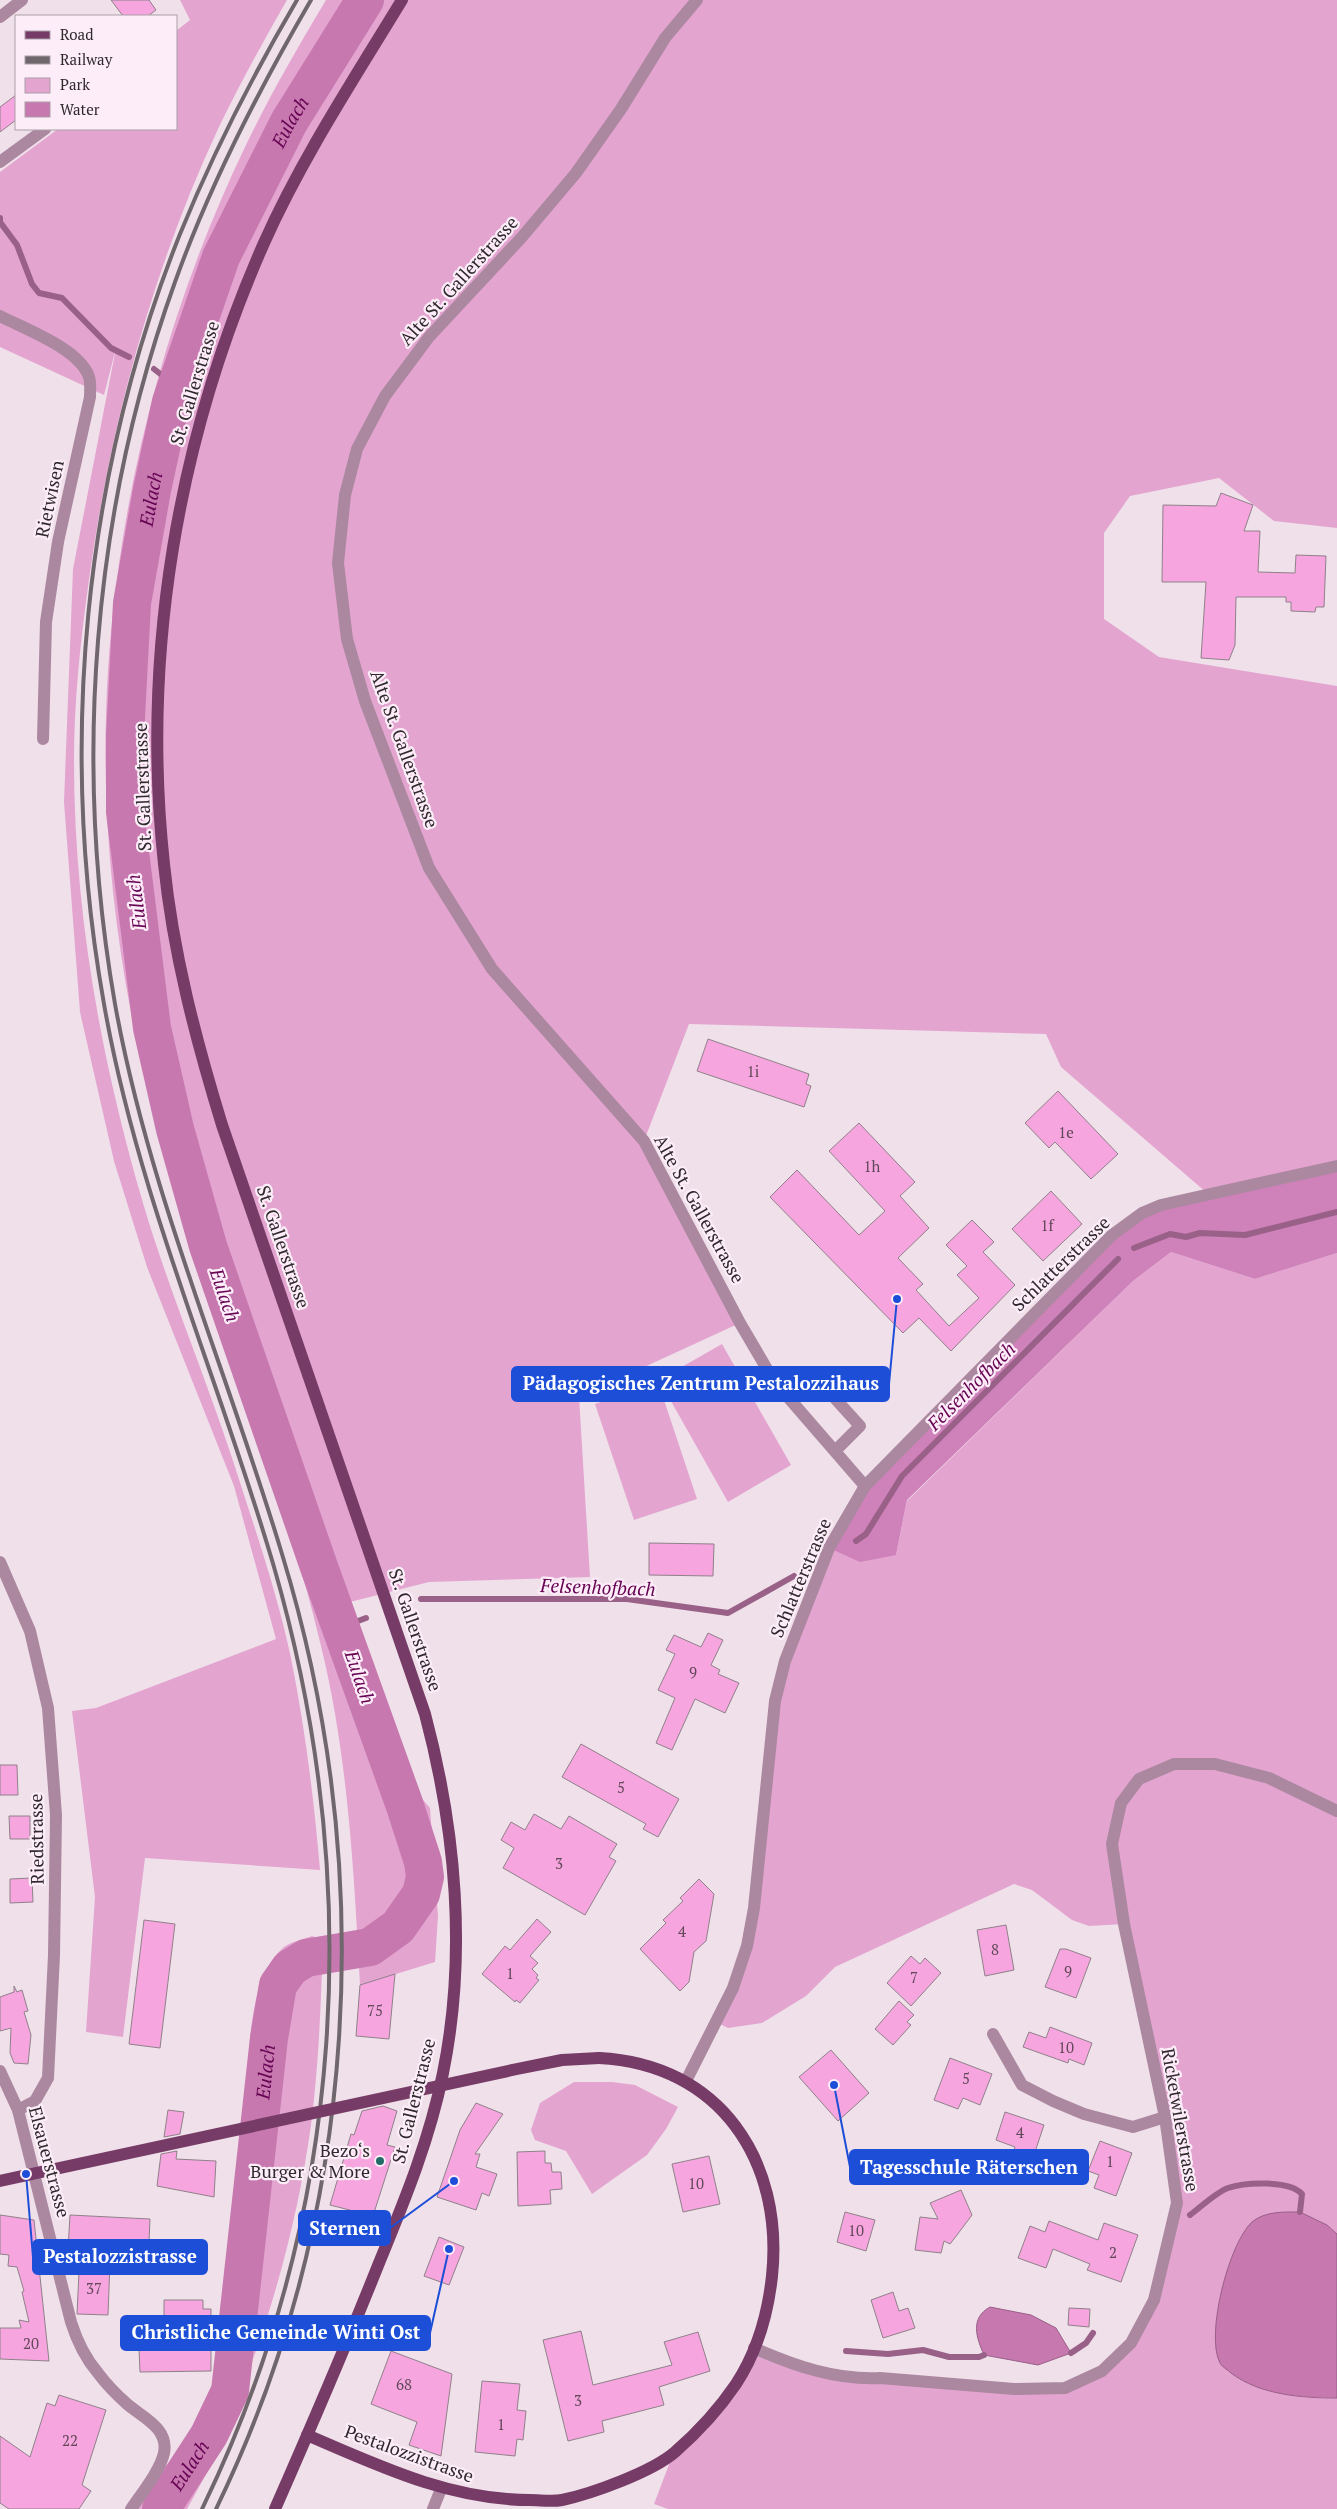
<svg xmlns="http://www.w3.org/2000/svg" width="1337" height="2509" viewBox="0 0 1337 2509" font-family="'PT Serif',serif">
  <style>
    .green { fill: #e3a4d0 }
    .forest { fill: #cf81b9 }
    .water { fill: #c678af; stroke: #996088 }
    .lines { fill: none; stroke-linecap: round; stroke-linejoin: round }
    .stream { stroke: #996088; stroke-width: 6 }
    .river { stroke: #c678af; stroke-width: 38 }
    .building { fill: #f6a5de; stroke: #8f818a }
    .minor { stroke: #ab88a0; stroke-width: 12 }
    .major { stroke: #763b66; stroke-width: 12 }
    .rail { stroke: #70676d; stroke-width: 4 }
    .major-bridge { stroke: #763b66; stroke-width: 12 }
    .poi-dot { fill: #216c67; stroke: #fdedf8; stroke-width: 2 }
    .labels { text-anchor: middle; stroke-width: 4.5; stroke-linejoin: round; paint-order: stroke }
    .number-label { font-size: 15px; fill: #614859 }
    .street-label { font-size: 18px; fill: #2f292d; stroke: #fdedf8 }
    .poi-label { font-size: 18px; fill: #2f292d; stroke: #fdedf8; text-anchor: end }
    .water-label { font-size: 19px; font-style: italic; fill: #660353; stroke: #fdedf8 }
    .leader { fill: none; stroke: #1d4ed8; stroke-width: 2 }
    .callout-dot { fill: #1d4ed8; stroke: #fdedf8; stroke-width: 2 }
    .callout { fill: #1d4ed8; stroke: #1d4ed8; stroke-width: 2 }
    .callout-label { font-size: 19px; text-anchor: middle; font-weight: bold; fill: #fff }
  </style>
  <rect width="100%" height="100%" fill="#f0e0ea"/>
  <g class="green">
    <path d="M180,0H287C263,42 239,85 218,129C151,273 109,430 88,587C80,645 74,703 74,762C74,912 101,1060 143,1203C169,1291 205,1375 233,1461C254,1526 277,1592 291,1658C305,1728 314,1799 320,1870L145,1858L123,2037L86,2032L95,1897L72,1711L96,1708L276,1639L234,1486L147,1267L114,1161L80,1012L64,802L73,569L116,348L104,395L0,347V172L58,129H176V31L190,20Z"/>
    <path d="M326,0H1337V528L1274,521L1219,478L1130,496L1104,533V619L1159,657L1337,686V1166L1207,1193L1061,1067L1046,1034L689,1024L644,1141L740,1323L579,1397L590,1577L429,1582L342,1604L412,1787L430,1808L438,1916L435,1962L360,1985C354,1872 348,1756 321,1646C284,1488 218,1339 172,1183C128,1032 101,872 106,714C112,519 161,321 246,145C270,95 298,47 326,0Z"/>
    <path d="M1171,1252L1255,1279L1337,1253V2234L1327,2225L1238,2378C1271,2392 1302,2398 1337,2398V2509H668L654,2504L673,2454L714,2413L754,2348L822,2374L1065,2388L1102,2370L1131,2343L1154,2300L1177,2203L1124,1924L1089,1926L1072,1920L1032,1890L1014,1884L835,1967L806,1996L762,2023L728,2028L716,2022L747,1946L775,1701L829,1548L896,1555L907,1501L1133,1281Z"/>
    <polygon points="722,1344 791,1465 728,1502 659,1380"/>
    <polygon points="658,1382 697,1499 634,1520 595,1404"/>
    <path d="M312,1936L323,1940C321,2001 319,2063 311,2125C299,2212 276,2299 245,2381L225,2374L241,2229L236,2228L250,2107L246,2102C250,2057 246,1979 284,1947C291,1942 304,1939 312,1936Z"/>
    <polygon points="574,2082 612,2082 635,2085 678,2107 666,2129 647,2155 592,2194 566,2151 535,2140 531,2130 540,2103"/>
    <polygon points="177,2454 210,2467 187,2509 131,2509 150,2482"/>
  </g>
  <polygon class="forest" points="1337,1166 1337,1253 1255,1279 1171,1252 1133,1281 907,1500 896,1555 860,1562 829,1548 865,1486 1142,1213"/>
  <g class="water">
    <path d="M1300,2212L1327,2225L1337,2234V2398C1302,2398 1260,2395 1231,2373C1228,2370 1222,2367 1220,2363C1205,2335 1229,2243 1252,2222C1265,2211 1284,2212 1300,2212Z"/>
    <path d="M990,2307L1031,2315L1056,2328L1071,2353L1038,2365L984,2355C976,2337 970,2318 990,2307Z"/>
  </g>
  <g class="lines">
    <g class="stream">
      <polyline points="0,218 0,222 17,245 32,284 39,293 62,298 111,348 129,357"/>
      <polyline points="154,369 177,387"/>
      <polyline points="1134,1248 1170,1234 1186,1237 1200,1233 1245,1235 1337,1212"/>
      <polyline points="856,1541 866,1534 902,1476 1118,1259"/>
      <polyline points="421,1599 627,1599 728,1613 794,1576"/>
      <polyline points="342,1627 366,1618"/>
      <path d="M1190,2215C1201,2207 1215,2193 1228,2188C1245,2182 1290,2180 1302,2194L1300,2212"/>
      <polyline points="846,2351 888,2354 923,2350 949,2357 979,2357 984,2355"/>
      <polyline points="1071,2353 1086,2343 1093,2333"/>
      <polyline points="209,2435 219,2432"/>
    </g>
    <path class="river" id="s1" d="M161,2509L209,2435L230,2391L269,2038L278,1985L290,1968L306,1958L370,1947L398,1927L421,1894L425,1877L423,1862L405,1806L319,1567L208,1246L175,1129L152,1028L125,812V736L132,603L152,490L171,402L221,257L289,122L365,0"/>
  </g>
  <g class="building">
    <polygon points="111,0 149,0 156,10 148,16 123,16"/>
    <polygon points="16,95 16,120 0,132 0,107"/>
    <polygon points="1221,493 1253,505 1244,531 1260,531 1258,572 1295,573 1296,555 1326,556 1324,607 1316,607 1315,612 1291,611 1291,602 1286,602 1286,597 1236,597 1235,645 1229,660 1201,658 1206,582 1162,582 1163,505 1216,506"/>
    <polygon points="708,1039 809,1074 806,1084 811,1086 804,1107 697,1071"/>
    <polygon points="1058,1091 1118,1154 1091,1179 1055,1142 1049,1148 1025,1123"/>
    <polygon points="859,1123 915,1182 900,1196 929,1228 898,1258 923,1284 916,1290 949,1326 979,1298 957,1275 967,1266 946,1245 972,1220 994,1242 983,1252 1015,1285 951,1351 919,1318 903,1333 770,1197 797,1170 859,1235 885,1211 829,1151"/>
    <polygon points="1051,1191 1082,1224 1043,1261 1012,1229"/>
    <polygon points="649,1543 714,1544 713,1576 649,1575"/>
    <polygon points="708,1633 723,1640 711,1665 720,1670 718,1674 739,1683 725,1713 695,1699 672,1750 656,1743 675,1698 658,1690 675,1654 666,1650 674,1635 701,1647"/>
    <polygon points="581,1744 679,1799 658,1837 643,1829 646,1824 562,1777"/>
    <polygon points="0,1765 17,1765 18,1795 0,1795"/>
    <polygon points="534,1814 561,1829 569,1816 617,1844 609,1857 616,1861 585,1915 503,1868 514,1848 501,1840 511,1822 525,1830"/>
    <polygon points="9,1816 30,1816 30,1839 10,1839"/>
    <polygon points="32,1878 33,1902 10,1903 10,1879"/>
    <polygon points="699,1879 714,1894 706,1941 694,1952 689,1982 680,1991 640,1949 666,1923 663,1920 683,1901 680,1898"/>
    <polygon points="537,1919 551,1932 530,1956 538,1963 532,1969 538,1975 536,1978 539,1980 520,2003 516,2000 515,2002 482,1974 505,1946 510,1950"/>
    <polygon points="144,1920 175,1924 160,2048 129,2044"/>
    <polygon points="1006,1925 1014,1970 985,1976 977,1930"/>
    <polygon points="1060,1949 1066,1949 1091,1958 1076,1998 1045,1987"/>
    <polygon points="911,1956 920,1964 925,1958 941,1973 911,2006 887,1983"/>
    <polygon points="395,1974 389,2039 356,2036 360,1985"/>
    <polygon points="14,1986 17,1992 22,1990 28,2011 24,2012 31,2035 28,2064 14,2063 10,2053 11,2028 0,2031 0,1997 14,1992"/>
    <polygon points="899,2001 914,2015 907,2022 911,2025 893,2045 875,2029"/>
    <polygon points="1050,2027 1092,2043 1084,2065 1069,2059 1068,2063 1023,2047 1029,2032 1046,2038"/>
    <polygon points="831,2050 869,2093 838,2121 799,2077"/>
    <polygon points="950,2058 992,2074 980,2105 963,2098 958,2109 934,2100"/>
    <polygon points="476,2103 503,2114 475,2154 480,2154 476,2167 497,2174 489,2196 482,2193 476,2210 437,2197 460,2130"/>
    <polygon points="383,2106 397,2111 387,2145 395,2147 373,2216 330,2205 351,2134 354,2135 362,2111"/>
    <polygon points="168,2110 184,2112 180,2134 164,2137"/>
    <polygon points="1005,2112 1044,2125 1031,2164 1011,2157 1015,2147 996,2140"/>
    <polygon points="1100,2141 1132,2153 1116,2196 1094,2188 1099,2175 1088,2171"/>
    <polygon points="177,2151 176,2159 216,2161 214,2197 157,2186 161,2154"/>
    <polygon points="545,2151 545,2163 551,2163 552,2172 561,2172 562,2189 550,2190 551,2204 518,2206 517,2152"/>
    <polygon points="709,2156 720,2204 683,2212 672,2164"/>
    <polygon points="961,2190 972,2215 957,2235 950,2244 944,2241 941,2253 915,2250 920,2217 938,2219 930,2203"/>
    <polygon points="845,2212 875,2220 866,2251 837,2242"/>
    <polygon points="0,2215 34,2220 49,2361 0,2359 0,2328 21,2328 19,2320 29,2322 22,2292 24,2291 17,2267 8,2266 9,2255 0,2254"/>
    <polygon points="70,2215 150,2219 148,2265 110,2263 108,2315 77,2314 80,2251 68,2250"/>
    <polygon points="1049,2221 1098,2240 1104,2223 1138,2235 1121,2282 1087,2270 1090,2264 1053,2249 1046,2268 1018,2258 1030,2226 1045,2232"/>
    <polygon points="439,2237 464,2247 449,2285 424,2276"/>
    <polygon points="893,2292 899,2311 908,2308 915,2328 883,2338 871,2300"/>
    <polygon points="164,2300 203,2300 203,2309 211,2309 211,2371 140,2372 139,2349 153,2349 153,2319 164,2319"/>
    <polygon points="1069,2308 1090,2309 1089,2327 1068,2325"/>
    <polygon points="581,2331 593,2385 672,2365 664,2342 698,2332 710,2371 659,2387 664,2405 602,2421 604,2432 568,2441 543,2340"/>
    <polygon points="391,2351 452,2374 441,2456 409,2445 417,2422 371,2404"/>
    <polygon points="482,2381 520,2384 517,2410 526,2411 523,2440 517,2439 515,2456 475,2452"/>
    <polygon points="59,2395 106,2410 82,2485 91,2491 79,2509 9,2509 0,2503 0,2436 30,2457 47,2403 55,2406"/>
  </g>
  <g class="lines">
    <g class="minor">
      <polyline points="697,0 665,38 621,109 576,173 522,237 429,337 385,396 357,449 345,495 338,563 347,639 365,701 429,868 492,969 644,1141 740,1323 774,1381 865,1486"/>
      <polyline points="0,17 22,0"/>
      <polyline points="0,162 45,129"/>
      <path d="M0,316C25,329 80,349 89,377C91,383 90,391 90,397L58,542L46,622L43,739"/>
      <polyline points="821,1383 860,1426 835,1451"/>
      <polyline points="0,1562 30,1631 48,1708 56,1815 54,1955 48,2078 35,2101 18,2110"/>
      <polyline points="993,2034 1022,2085 1053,2101 1084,2114 1133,2127 1165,2117"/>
      <path d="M0,2071L18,2110L71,2322C77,2341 85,2358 98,2373C106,2384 117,2395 127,2404C142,2417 169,2428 164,2453C160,2471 141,2494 131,2509"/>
      <polyline points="686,2081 733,1988 747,1946 754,1908 775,1701 785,1661 829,1548 865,1486 1112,1235 1142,1213 1161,1205 1337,1166"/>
      <path d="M754,2348C795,2366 835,2380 880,2378L1014,2389L1065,2388L1102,2371L1131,2343L1154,2300L1177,2203L1165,2117L1124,1924L1112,1844L1121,1803L1139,1779L1174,1764H1215L1269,1778L1337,1811"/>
      <polyline points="433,2509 441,2489"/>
    </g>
    <g class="major">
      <path d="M307,2435C379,2466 450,2500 530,2500C540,2500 552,2502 562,2500C591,2494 652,2472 675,2452C698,2432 719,2409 736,2384C757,2352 768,2313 772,2276C784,2161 720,2064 599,2058"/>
      <path d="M275,2509C311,2427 346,2346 379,2263C404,2202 430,2139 443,2073C467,1955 456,1830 425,1714L222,1125C196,1040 173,953 164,864C141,653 178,437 264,243C302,158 354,79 402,0"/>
    </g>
    <g class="rail">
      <path d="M202,2509C346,2213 365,1882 274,1567C219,1378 138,1198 104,1004C58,747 83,477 180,234C213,153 253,75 297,0"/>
      <path d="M216,2509C360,2212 378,1868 282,1554C227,1370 149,1193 115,1004C73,764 92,512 175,282C210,184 258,91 311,0"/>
    </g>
    <polyline class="major-bridge" points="0,2181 517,2069 562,2060 599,2058"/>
  </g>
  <circle class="poi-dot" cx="380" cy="2161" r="5"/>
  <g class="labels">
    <g class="number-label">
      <text x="753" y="1077">1i</text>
      <text x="1066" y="1138">1e</text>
      <text x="872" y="1172">1h</text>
      <text x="1047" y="1231">1f</text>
      <text x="693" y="1678">9</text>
      <text x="621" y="1793">5</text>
      <text x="559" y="1869">3</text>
      <text x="682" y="1937">4</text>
      <text x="995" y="1955">8</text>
      <text x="1068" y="1977">9</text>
      <text x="510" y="1979">1</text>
      <text x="914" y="1983">7</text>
      <text x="375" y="2016">75</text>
      <text x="1066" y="2053">10</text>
      <text x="966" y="2084">5</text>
      <text x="1020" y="2138">4</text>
      <text x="1110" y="2167">1</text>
      <text x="696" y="2189">10</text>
      <text x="856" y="2236">10</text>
      <text x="1113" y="2258">2</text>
      <text x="94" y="2294">37</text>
      <text x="31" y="2349">20</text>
      <text x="404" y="2390">68</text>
      <text x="578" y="2406">3</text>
      <text x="501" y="2430">1</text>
      <text x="70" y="2446">22</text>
    </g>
    <g class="street-label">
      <text transform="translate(459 281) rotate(-48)" y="6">Alte St. Gallerstrasse</text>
      <text transform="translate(195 383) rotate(-73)" y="6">St. Gallerstrasse</text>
      <text transform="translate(50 499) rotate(-78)" y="6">Rietwisen</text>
      <text transform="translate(404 749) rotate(70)" y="6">Alte St. Gallerstrasse</text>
      <text transform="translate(143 787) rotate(-92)" y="6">St. Gallerstrasse</text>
      <text transform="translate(699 1209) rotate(61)" y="6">Alte St. Gallerstrasse</text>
      <text transform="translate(283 1247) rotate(71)" y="6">St. Gallerstrasse</text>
      <text transform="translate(1061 1264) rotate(-44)" y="6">Schlatterstrasse</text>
      <text transform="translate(801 1578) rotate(-67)" y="6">Schlatterstrasse</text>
      <text transform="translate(415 1630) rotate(71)" y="6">St. Gallerstrasse</text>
      <text transform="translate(37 1839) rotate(-91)" y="6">Riedstrasse</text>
      <text transform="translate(414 2101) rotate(-76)" y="6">St. Gallerstrasse</text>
      <text transform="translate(1180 2120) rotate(80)" y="6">Ricketwilerstrasse</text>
      <text transform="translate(49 2162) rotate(75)" y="6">Elsauerstrasse</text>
      <text transform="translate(409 2454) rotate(20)" y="6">Pestalozzistrasse</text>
    </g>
    <g class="poi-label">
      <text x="370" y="2157">Bezo‘s<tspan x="370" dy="21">Burger &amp; More</tspan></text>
    </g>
    <g class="water-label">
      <text dy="7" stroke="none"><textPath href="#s1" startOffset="2572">Eulach</textPath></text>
      <text dy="7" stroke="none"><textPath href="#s1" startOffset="2168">Eulach</textPath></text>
      <text transform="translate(136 902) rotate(-97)" y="7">Eulach</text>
      <text transform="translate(225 1295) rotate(71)" y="7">Eulach</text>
      <text transform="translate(971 1386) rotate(-45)" y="7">Felsenhofbach</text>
      <text transform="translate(598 1587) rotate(2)" y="7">Felsenhofbach</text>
      <text transform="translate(360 1677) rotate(71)" y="7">Eulach</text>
      <text dy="7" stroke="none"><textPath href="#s1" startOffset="458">Eulach</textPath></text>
      <text dy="7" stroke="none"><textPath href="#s1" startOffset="52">Eulach</textPath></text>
    </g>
  </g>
  <path class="leader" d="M897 1299L889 1384M834 2085L850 2167M454 2181L390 2228M26 2174L33 2257M449 2249L430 2333"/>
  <g class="callout-dot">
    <circle cx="897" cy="1299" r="5"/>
    <circle cx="834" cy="2085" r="5"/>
    <circle cx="454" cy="2181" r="5"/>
    <circle cx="26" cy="2174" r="5"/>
    <circle cx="449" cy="2249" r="5"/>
  </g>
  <g class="callout">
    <rect x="512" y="1367" width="377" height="34" rx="5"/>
    <rect x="850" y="2150" width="238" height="34" rx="5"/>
    <rect x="299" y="2211" width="91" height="34" rx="5"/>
    <rect x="33" y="2240" width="174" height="34" rx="5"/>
    <rect x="121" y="2316" width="309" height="34" rx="5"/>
  </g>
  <g class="callout-label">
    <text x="701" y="1390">Pädagogisches Zentrum Pestalozzihaus</text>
    <text x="969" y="2174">Tagesschule Räterschen</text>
    <text x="345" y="2235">Sternen</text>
    <text x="120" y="2263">Pestalozzistrasse</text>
    <text x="276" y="2339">Christliche Gemeinde Winti Ost</text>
  </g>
  <rect x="15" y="15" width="162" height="115" fill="#fdedf8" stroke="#ab9fa7"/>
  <rect x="25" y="31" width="25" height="8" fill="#763b66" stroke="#ab9fa7"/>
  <text x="60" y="40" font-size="15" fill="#2f292d">Road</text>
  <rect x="25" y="56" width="25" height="8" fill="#70676d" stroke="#ab9fa7"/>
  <text x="60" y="65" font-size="15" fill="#2f292d">Railway</text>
  <rect x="25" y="78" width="25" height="15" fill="#e3a4d0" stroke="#ab9fa7"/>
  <text x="60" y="90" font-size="15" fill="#2f292d">Park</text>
  <rect x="25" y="102" width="25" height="15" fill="#c678af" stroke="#ab9fa7"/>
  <text x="60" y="115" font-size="15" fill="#2f292d">Water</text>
</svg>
